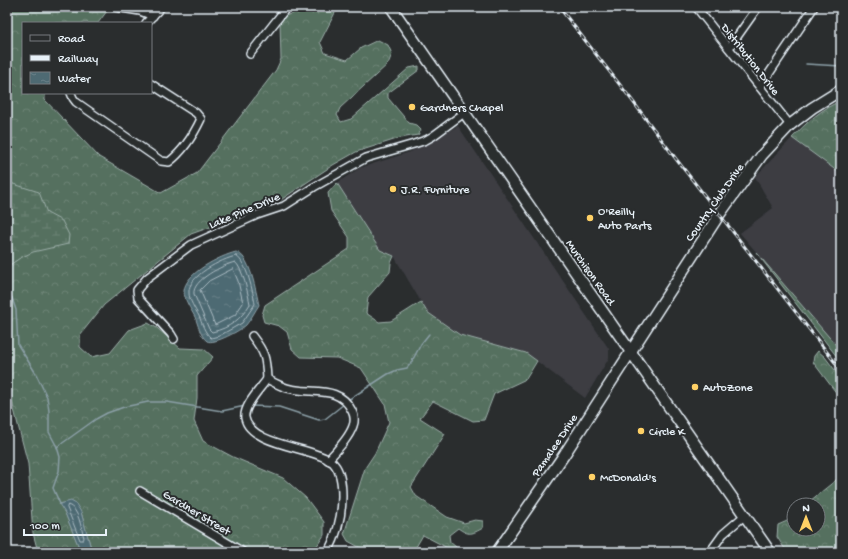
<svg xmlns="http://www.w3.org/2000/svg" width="848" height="559" viewBox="0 0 848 559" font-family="'Gochi Hand',sans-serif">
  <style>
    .built { fill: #3d3d43 }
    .forest { fill: url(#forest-crowns); stroke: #9eb0ab }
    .wetland { fill: url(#wetland-marsh); stroke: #9eb0ab }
    .water { fill: url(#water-ripples); stroke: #8ca0a8 }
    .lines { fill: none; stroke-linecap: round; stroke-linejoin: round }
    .shore { stroke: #aabbc3; stroke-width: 1 }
    .stream { stroke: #8ca0a8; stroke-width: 1.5 }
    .street-casing { stroke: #e8f1f8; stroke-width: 10 }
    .primary-casing { stroke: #e8f1f8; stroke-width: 13 }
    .street { stroke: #2a2d2e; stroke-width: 7 }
    .primary { stroke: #2a2d2e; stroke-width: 10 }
    .rail-casing { stroke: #e8f1f8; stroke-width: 3 }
    .rail { stroke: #2a2d2e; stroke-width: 1.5; stroke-dasharray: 4.5; stroke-linecap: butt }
    .poi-dot { fill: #ffd166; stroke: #2a2d2e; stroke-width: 1.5 }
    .labels { text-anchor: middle; stroke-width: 4; stroke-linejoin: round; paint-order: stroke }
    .street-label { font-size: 12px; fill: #e8f1f8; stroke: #2a2d2e }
    .poi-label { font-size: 12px; fill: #e8f1f8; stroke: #2a2d2e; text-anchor: start }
  </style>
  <defs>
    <pattern id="forest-crowns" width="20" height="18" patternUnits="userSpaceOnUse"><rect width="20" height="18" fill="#546f5e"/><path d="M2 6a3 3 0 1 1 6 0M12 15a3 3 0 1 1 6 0" fill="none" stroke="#6d8476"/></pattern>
    <pattern id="wetland-marsh" width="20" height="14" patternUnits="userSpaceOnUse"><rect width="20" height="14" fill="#546f5e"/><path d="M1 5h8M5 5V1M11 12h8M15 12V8" fill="none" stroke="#6d8476"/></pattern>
    <pattern id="water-ripples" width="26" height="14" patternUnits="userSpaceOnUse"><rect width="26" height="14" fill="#4e6a73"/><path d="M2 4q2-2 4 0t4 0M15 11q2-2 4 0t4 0" fill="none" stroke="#688088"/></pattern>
  </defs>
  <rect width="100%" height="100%" fill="#2a2d2e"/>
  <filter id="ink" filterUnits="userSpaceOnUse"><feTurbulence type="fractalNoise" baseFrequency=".025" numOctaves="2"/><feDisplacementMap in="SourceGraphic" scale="8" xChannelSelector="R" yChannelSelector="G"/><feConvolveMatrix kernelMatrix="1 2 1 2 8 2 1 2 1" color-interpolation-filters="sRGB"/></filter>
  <g filter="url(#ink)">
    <g class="built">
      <polygon points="458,126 609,349 609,358 585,398 526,353 460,335 427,312 394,256 380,250 337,183 360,168 410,152"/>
      <polygon points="792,138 841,174 841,351 740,233 773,208 755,177"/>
    </g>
    <g class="forest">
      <polygon points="7,7 110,7 98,23 23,23 23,93 45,93 45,100 99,157 161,193 197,173 276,70 281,59 280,21 285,16 296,12 305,7 338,7 320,42 325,53 347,60 361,48 378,40 388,45 392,54 388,64 340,108 337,115 341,122 351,119 409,68 419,66 419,70 388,93 388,98 409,123 416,125 421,130 418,135 400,138 356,152 333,165 279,201 266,207 191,234 104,305 80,335 80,347 91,357 110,353 129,330 148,323 157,328 180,348 204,349 213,357 197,376 197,398 194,421 203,441 233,457 283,478 306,498 324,522 324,535 313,552 92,552 81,512 60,504 65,513 81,552 38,552 33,533 28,464 7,382"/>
      <path d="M841,101V174L792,138C806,123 822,108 841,101Z"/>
      <path d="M337,183L380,250L394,256L391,263L390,272L368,297L366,313L379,322L391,321L421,302L427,312L460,335L526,353L537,361L526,379L494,394L484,420L473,421L433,401L420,418L445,434L411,487L416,496L447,517L464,523L475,520L483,521V528C472,534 469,536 458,528L449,535L450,542L462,552H455L423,535L413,552H368L348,541L344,534L365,468L375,453L389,422L385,404L361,368L337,358L301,357L292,349L287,332L279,326L264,322L262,315L265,305L349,249V237L331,211L328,193Z"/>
      <polygon points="756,252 841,351 841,362"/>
      <polygon points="818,351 825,357 841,378 841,399 813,362 814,356"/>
      <polygon points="841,476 841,552 787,552 777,537 778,525 794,518 794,529 818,529 818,505 805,505"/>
    </g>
    <polygon class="wetland" points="7,182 39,192 47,213 62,221 69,235 68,244 33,252 20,258 7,267"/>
    <g class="water">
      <path d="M236,252C250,255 256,292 259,305C255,311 251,319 246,325C241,330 214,345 207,341C200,336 198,324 195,317C191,309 184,300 184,291C185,273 220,256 236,252Z"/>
      <polygon points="71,501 76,504 81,512 92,552 81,552 65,513 59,504"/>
    </g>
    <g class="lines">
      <g class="shore">
        <path d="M236,256C247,262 253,293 255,304L242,323L219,336L211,338C204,332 202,323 199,316C195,309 189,300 189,293C187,276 222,259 236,256Z"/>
        <path d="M235,262C243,268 248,294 250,304C241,319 230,328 212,332L209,329L194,294C192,280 223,265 235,262Z"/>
        <polygon points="233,269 238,281 243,303 235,315 215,325 200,290 209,281"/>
        <path d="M68,505C79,508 81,528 84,538L83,540H80L67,508Z"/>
      </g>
      <g class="stream">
        <polyline points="806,64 841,66"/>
        <polyline points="7,291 12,298 16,310 18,345 35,372 47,397 49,411 49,432 57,447 60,457 59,471 53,488 60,504"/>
        <polyline points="348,400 388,374 397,370 407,368 411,363 421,344 429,334"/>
        <polyline points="251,406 279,407 319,420 325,419 344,404"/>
        <polyline points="57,447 96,419 107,413 124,407 148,402 167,402 222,411 245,406"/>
      </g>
      <g class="street-casing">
        <g id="street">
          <polyline points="115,7 140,11 153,16"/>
          <polyline points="696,7 790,125"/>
          <polyline points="146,23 161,7"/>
          <polyline points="729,48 758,7"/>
          <polyline points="250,54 287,7"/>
          <polyline points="760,87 814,7"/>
          <path d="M71,93L73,98L76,102L161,161L169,162C182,152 193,136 201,119L196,113L151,84"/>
          <path d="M252,336C265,353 266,357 267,379"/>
          <polyline points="174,339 171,334 138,298 137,290 147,278 191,245 257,215 284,206 314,187 366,158 414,144 426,140 433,136 464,113"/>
          <path d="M267,379C261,388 243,406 245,418C250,444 307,447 327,459C329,461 333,462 334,464C341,472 342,487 342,496C342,516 337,535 328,552"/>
          <path d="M267,379C273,382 280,386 287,388C310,395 340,384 352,411C354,415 355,421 353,426C349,438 337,450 328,460"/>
          <polyline points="140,491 243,552"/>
          <polyline points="710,552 723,534 744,516"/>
        </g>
      </g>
      <g class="primary-casing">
        <g id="primary">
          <polyline points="391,7 770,552"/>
          <polyline points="497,552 564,455 719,215 762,155 790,125 812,108 841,90"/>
        </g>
      </g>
      <use href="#street" class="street"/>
      <use href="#primary" class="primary"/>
      <g class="rail-casing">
        <polyline id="rail" points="559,7 631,99 676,159 841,370"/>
      </g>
      <use href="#rail" class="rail"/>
    </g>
  </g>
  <g class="poi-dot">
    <circle cx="412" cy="107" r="4"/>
    <circle cx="393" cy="189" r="4"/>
    <circle cx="590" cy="218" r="4"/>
    <circle cx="695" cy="387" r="4"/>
    <circle cx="641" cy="431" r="4"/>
    <circle cx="592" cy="477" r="4"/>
  </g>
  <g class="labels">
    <g class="street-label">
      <text transform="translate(751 59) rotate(52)" y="4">Distribution Drive</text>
      <text transform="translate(714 202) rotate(-55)" y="4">Country Club Drive</text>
      <text transform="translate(244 210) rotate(-23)" y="4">Lake Pine Drive</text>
      <text transform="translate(591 272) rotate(55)" y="4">Murchison Road</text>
      <text transform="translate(554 445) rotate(-56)" y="4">Pamalee Drive</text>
      <text transform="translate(197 512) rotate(31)" y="4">Gardner Street</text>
    </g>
    <g class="poi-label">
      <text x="420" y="111">Gardners Chapel</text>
      <text x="401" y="193">J.R. Furniture</text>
      <text x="598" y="215">O'Reilly<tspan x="598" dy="14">Auto Parts</tspan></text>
      <text x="703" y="391">AutoZone</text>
      <text x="649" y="435">Circle K</text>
      <text x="600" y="481">McDonald's</text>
    </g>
  </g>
  <rect width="848" height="559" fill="none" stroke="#2a2d2e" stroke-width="24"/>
  <rect x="12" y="12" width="824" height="535" fill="none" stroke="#e8f1f8" stroke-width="1.5" filter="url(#ink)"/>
  <rect x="22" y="22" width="130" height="72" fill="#2a2d2e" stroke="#767b7f"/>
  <rect x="30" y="35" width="20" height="6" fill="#2a2d2e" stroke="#767b7f"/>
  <text x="58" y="42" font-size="12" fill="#e8f1f8">Road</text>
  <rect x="30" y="55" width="20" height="6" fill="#e8f1f8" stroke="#767b7f"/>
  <text x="58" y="62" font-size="12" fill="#e8f1f8">Railway</text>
  <rect x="30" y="72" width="20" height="12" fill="url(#water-ripples)" stroke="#767b7f"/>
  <text x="58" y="82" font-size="12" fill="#e8f1f8">Water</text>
  <g transform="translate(806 517)"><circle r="19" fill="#2a2d2e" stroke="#767b7f"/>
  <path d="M0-3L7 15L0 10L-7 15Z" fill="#ffd166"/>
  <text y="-6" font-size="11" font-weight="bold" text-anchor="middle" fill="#e8f1f8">N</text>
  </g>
  <path d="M24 529v6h82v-6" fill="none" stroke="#e8f1f8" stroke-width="2"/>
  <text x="30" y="529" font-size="12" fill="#e8f1f8" stroke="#2a2d2e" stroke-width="3" paint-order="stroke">100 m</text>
</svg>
